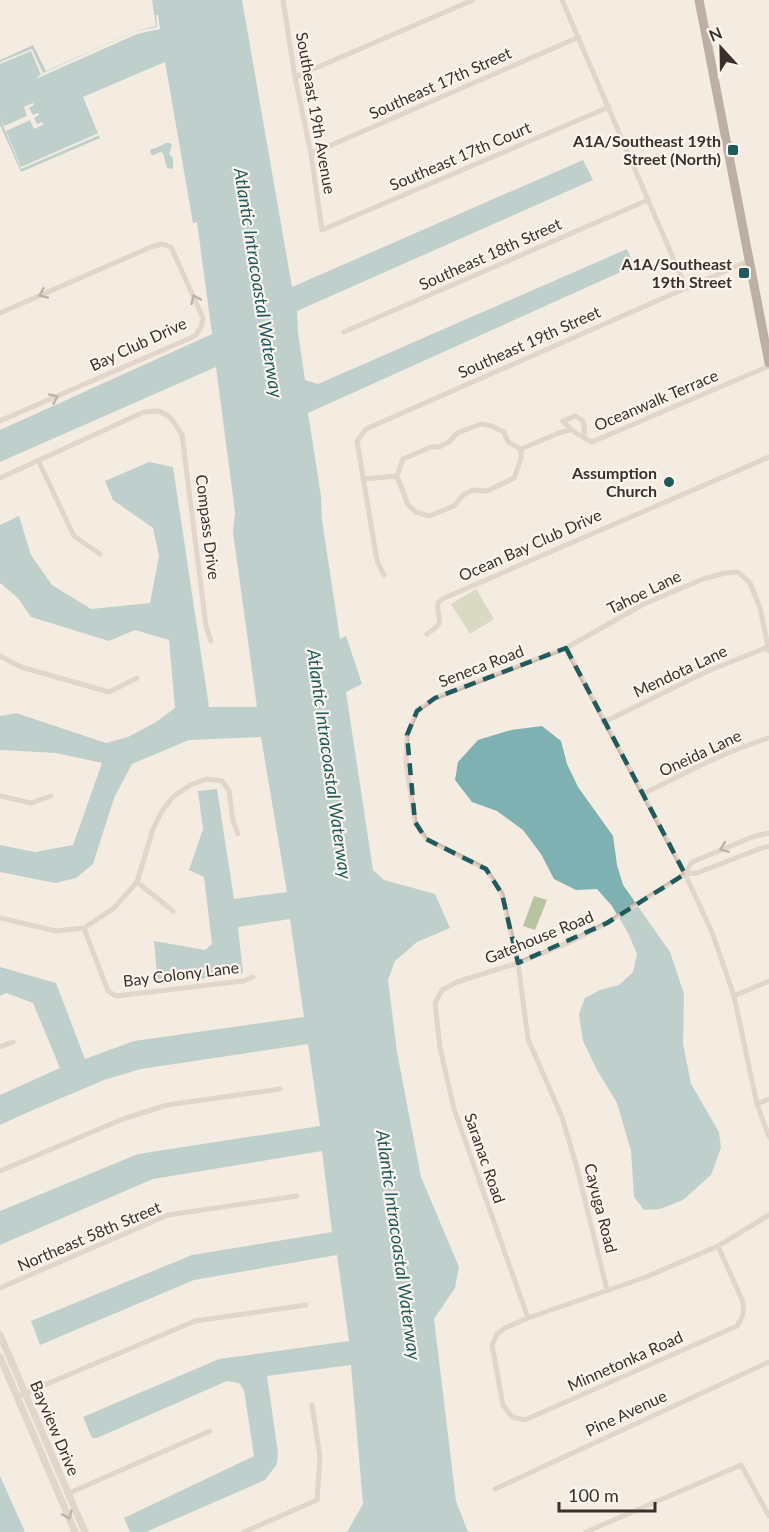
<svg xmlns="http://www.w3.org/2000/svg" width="769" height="1532" viewBox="0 0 769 1532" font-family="Lato,sans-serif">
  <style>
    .green { fill: #b8c4a0 }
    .water { fill: #7fb0b2 }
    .pier { fill: #f4ebe1 }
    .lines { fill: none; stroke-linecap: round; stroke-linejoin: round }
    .minor { stroke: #cdbbac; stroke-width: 5 }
    .tertiary { stroke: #cdbbac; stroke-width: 7 }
    .primary { stroke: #7d675c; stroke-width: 9 }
    .oneway { stroke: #7d6f65 }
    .marked { fill: none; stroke: #1f5a5e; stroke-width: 4.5; stroke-dasharray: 12 8; stroke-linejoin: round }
    .poi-dot { fill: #1f5a5e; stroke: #fbf5ee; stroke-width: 2 }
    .labels { text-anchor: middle; stroke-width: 4.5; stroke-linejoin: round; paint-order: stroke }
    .street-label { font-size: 16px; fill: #3b302b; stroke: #fbf5ee }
    .poi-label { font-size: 16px; font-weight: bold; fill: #3b302b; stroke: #fbf5ee; text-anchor: end }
    .water-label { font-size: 18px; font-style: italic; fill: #1f5a5e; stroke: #fbf5ee }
  </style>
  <rect width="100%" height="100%" fill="#f4ebe1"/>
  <g class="green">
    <polygon points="476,589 494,619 470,634 451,604"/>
    <polygon points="534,896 547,900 535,930 523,926"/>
  </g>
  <g class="water">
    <polygon points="152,0 242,0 292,287 583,160 593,180 297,311 298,332 305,380 318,384 627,249 634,266 308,413 321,496 322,520 340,639 346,636 362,684 346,692 373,870 384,880 435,894 450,928 417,942 395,961 388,980 397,1052 421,1177 459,1267 455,1288 434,1319 456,1501 468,1532 347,1532 363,1504 351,1365 267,1376 278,1453 277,1464 265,1480 146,1532 130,1532 124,1518 254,1456 244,1390 239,1383 227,1381 97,1438 92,1438 83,1417 219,1359 349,1341 337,1255 194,1280 40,1345 31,1321 192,1255 332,1232 322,1151 153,1179 0,1245 0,1211 138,1154 320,1126 308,1044 141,1069 104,1080 26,1113 0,1125 0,1095 60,1068 33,1003 6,993 0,996 0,967 56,983 85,1059 134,1041 304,1017 290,919 238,927 243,973 158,985 154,941 205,950 212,944 204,877 189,870 203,829 198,791 217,789 234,899 287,892 261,737 189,740 132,764 114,798 93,864 76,878 55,883 0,872 0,845 35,852 73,845 102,763 56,753 0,750 0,716 16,713 106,743 128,737 156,722 175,708 169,640 135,630 109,641 31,617 18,598 0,583 0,525 19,516 31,555 52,585 91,609 150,603 159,556 153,528 113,500 105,481 149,462 173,467 209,707 257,707 233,532 235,512 216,367 0,462 0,430 212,334 197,222 193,223 165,62 83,97 100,138 21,172 0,125 0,60 33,45 46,71 136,31 156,26"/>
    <polygon points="166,143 170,143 172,145 169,154 173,158 173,168 172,169 167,168 163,153 160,152 154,155 152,155 150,152 151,149 156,148"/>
    <polygon points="542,726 561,741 567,764 578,787 613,836 617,865 623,885 670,952 684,994 683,1044 691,1084 719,1132 721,1148 711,1175 683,1200 660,1209 644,1210 634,1197 631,1151 617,1103 597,1070 583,1041 579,1014 585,998 600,990 619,985 633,972 637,954 628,933 612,906 597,889 576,890 554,879 541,854 523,830 497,811 472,802 455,780 458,762 478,740 511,730"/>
    <polygon points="0,1476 25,1532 0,1532"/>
  </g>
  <g class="pier">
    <polygon points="156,15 158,15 160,29 137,34 38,78 37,77 41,75 31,51 0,64 0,62 32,49 43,73 136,31 157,27"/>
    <polygon points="33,103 34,105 29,108 33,115 38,113 39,115 34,118 37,124 42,122 43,125 34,129 30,120 6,131 21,167 101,132 102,134 21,169 0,118 4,126 27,116 24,107"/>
  </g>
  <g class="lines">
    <g class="minor">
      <polyline points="283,0 295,77 311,154 322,230 609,107"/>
      <polyline points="562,0 686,288"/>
      <polyline points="295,77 473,0"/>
      <polyline points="311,154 579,37"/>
      <polyline points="0,313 151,247 162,244 171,247 203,318 201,327 195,336 0,421"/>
      <polyline points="344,332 648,200"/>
      <path d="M584,438C584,427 587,421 575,416L563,421C571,431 580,436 592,442L769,366"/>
      <polyline points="521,449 559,433 570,430"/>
      <polyline points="38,460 74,536 100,554"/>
      <polyline points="397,476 408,505 416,512 429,516 454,506 463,495 473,490 487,491 514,478 521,459 521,449"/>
      <polyline points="0,478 144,412 159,411 171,418 182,435 206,626 211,641"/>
      <polyline points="363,479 397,476 403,459 431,447 439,447 449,442 457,433 481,424 492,426 504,432 508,442 521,449"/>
      <polyline points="384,575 377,561 357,441 366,429 686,288 749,261"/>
      <path d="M427,634C448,620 436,622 438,603L442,599L769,457"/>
      <polyline points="566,648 685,874 712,932 734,996 757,1104 769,1137"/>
      <polyline points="0,656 21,667 109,692 137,678"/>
      <polyline points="604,722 708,671 768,647"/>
      <path d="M643,794C684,774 725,751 769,738"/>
      <polyline points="0,796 31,803 51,796"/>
      <polyline points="685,874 697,873 759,849 769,846"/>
      <polyline points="137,882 173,911"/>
      <polyline points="0,918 56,931 84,928 114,908 137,882 153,829 162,811 173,797 190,785 207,779 222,781 229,791 233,821 238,834"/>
      <polyline points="84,928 108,991 116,996 243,981 253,977"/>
      <polyline points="734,996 769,981"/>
      <polyline points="0,1047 13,1042"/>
      <polyline points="757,1104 769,1099"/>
      <polyline points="0,1171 123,1119 167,1105 280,1089"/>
      <path d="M718,1246L743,1302C744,1312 743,1318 737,1326L525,1420L512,1417L503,1405L492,1345L497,1334L505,1328L528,1318L646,1277L718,1246L769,1215"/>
      <polyline points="0,1288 168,1215 297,1196"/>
      <polyline points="607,1290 577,1168 562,1117 528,1039 518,963 502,894 486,869 426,839 415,822 406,763 407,735 417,711 435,698 566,648 644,604 703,579 725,573 738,572 750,583 760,608 769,651"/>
      <polyline points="528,1318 454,1109 440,1048 435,1003 442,990 457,982 518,963 568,943 607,923 685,874 692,862 755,836 769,833"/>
      <polyline points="21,1395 195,1321 306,1305"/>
      <polyline points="495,1489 769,1362"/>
      <polyline points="67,1494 210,1431"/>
      <polyline points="244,1532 317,1500 320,1457 312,1405"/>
      <polyline points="586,1532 741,1465 769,1516"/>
    </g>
    <g class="tertiary">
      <polyline points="0,1335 85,1532"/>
      <polyline points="0,1357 75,1532"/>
    </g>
    <polyline class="primary" points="699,0 769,363"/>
  </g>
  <defs><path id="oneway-chevron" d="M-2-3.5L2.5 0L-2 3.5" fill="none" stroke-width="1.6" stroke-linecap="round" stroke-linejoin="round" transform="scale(1.5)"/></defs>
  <g class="oneway">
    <use href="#oneway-chevron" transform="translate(43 294) rotate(156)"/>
    <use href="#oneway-chevron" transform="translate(195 299) rotate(-115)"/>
    <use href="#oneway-chevron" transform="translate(54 398) rotate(-24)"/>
    <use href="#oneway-chevron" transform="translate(724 848) rotate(159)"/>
    <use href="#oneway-chevron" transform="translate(68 1515) rotate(66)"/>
  </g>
  <path d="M0 0H769V1532H0ZM566,648L685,874L607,923L518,963L502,894L486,869L426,839L415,822L407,735L417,711L435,698Z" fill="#f4ebe1" fill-opacity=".55" fill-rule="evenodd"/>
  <path class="marked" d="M566,648L685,874L607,923L518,963L502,894L486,869L426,839L415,822L407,735L417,711L435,698Z"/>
  <g class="poi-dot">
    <rect x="727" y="144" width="12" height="12" rx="3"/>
    <rect x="738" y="267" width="12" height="12" rx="3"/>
    <circle cx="669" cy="482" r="6"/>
  </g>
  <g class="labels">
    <g class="street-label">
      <text transform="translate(440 83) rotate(-24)" y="6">Southeast 17th Street</text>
      <text transform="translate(316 113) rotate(80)" y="6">Southeast 19th Avenue</text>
      <text transform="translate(460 156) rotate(-23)" y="6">Southeast 17th Court</text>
      <text transform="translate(490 254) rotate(-24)" y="6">Southeast 18th Street</text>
      <text transform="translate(529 342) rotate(-24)" y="6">Southeast 19th Street</text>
      <text transform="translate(138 344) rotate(-25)" y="6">Bay Club Drive</text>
      <text transform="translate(656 400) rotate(-23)" y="6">Oceanwalk Terrace</text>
      <text transform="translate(208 527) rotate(83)" y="6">Compass Drive</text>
      <text transform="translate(530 545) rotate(-24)" y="6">Ocean Bay Club Drive</text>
      <text transform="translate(644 592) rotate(-26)" y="6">Tahoe Lane</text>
      <text transform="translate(481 666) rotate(-21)" y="6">Seneca Road</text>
      <text transform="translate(680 671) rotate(-25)" y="6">Mendota Lane</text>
      <text transform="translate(700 753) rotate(-25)" y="6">Oneida Lane</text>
      <text transform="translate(539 937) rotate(-22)" y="6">Gatehouse Road</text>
      <text transform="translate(181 974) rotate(-7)" y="6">Bay Colony Lane</text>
      <text transform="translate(485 1158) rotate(71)" y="6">Saranac Road</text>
      <text transform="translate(601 1208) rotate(76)" y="6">Cayuga Road</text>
      <text transform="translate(89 1236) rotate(-23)" y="6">Northeast 58th Street</text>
      <text transform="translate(625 1361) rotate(-24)" y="6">Minnetonka Road</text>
      <text transform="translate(626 1413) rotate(-25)" y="6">Pine Avenue</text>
      <text transform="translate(55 1428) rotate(67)" y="6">Bayview Drive</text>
    </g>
    <g class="poi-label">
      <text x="721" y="147">A1A/Southeast 19th<tspan x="721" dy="18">Street (North)</tspan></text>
      <text x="732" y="270">A1A/Southeast<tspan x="732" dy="18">19th Street</tspan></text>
      <text x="657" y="479">Assumption<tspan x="657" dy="18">Church</tspan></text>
    </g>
    <g class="water-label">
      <text transform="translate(258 283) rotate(81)" y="6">Atlantic Intracoastal Waterway</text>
      <text transform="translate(329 764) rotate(82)" y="6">Atlantic Intracoastal Waterway</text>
      <text transform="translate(398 1245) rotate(82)" y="6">Atlantic Intracoastal Waterway</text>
    </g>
  </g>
  <g transform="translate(721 48) rotate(338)" stroke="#fbf5ee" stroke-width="4.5" paint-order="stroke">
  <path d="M0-4.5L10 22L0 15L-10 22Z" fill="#3b302b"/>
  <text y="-9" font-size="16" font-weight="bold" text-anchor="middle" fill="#3b302b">N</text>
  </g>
  <path d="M559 1502v9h96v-9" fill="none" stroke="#3b302b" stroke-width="3"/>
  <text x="568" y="1502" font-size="18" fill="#3b302b" stroke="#fbf5ee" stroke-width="4.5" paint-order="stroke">100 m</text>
</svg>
